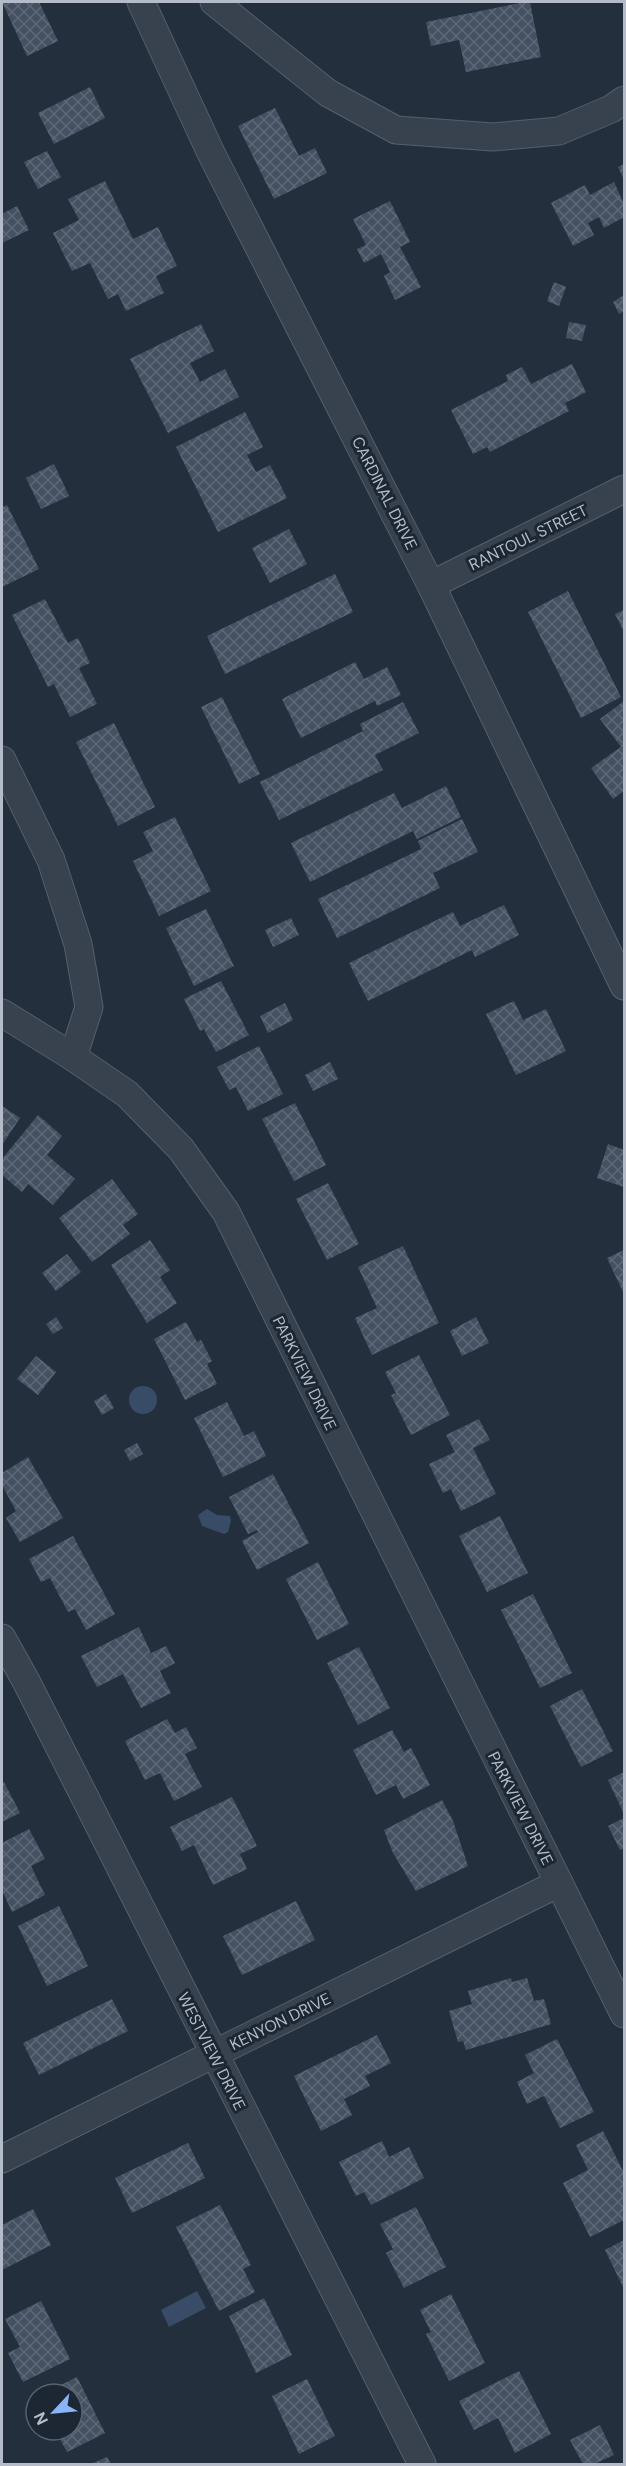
<svg xmlns="http://www.w3.org/2000/svg" width="626" height="2466" viewBox="0 0 626 2466" font-family="'DM Sans',sans-serif">
  <style>
    .water { fill: #394c67 }
    .building { fill: url(#building-cross-hatch) }
    .lines { fill: none; stroke-linecap: round; stroke-linejoin: round }
    .minor-casing { stroke: #565f6c; stroke-width: 29 }
    .minor { stroke: #38414e; stroke-width: 27 }
    .labels { text-anchor: middle; stroke-width: 6; stroke-linejoin: round; paint-order: stroke }
    .street-label { font-size: 16px; fill: #b4bcc9; stroke: #1d2633 }
  </style>
  <defs>
    <pattern id="building-cross-hatch" width="8" height="8" patternUnits="userSpaceOnUse" patternTransform="scale(1.5)"><rect width="8" height="8" fill="#455162"/><path d="M0 0l8 8M0 8l8-8" fill="none" stroke="#5d6877"/></pattern>
  </defs>
  <rect width="100%" height="100%" fill="#242f3e"/>
  <g class="water">
    <circle cx="143" cy="1400" r="14"/>
    <polygon points="207,1509 217,1515 230,1516 231,1521 228,1532 224,1534 202,1526 198,1515"/>
    <polygon points="197,2291 206,2308 169,2327 161,2310"/>
  </g>
  <g class="building">
    <polygon points="2,2 39,2 58,41 27,56"/>
    <polygon points="525,2 530,2 541,57 466,72 459,40 431,46 426,22"/>
    <polygon points="90,87 105,118 54,144 38,113"/>
    <polygon points="275,108 299,156 315,148 327,173 274,199 238,126"/>
    <polygon points="47,151 61,177 38,189 24,162"/>
    <polygon points="624,164 624,180 618,167"/>
    <polygon points="105,181 133,239 158,227 177,266 156,276 164,293 126,311 118,294 108,299 90,263 72,271 53,233 79,220 68,199"/>
    <polygon points="614,182 624,204 624,217 604,228 599,217 588,223 594,235 573,246 551,203 585,185 590,195"/>
    <polygon points="390,201 410,242 400,247 421,287 395,300 384,276 390,272 381,254 364,263 357,249 366,245 353,219"/>
    <polygon points="17,206 29,230 2,243 2,214"/>
    <polygon points="554,282 566,287 559,306 547,301"/>
    <polygon points="624,295 624,311 619,314 613,302"/>
    <polygon points="569,322 586,325 582,341 566,338"/>
    <polygon points="201,324 214,351 190,363 200,382 225,369 239,397 168,433 130,359"/>
    <polygon points="572,364 586,392 565,403 569,411 490,452 487,447 473,454 451,410 508,381 506,375 522,367 531,384"/>
    <polygon points="245,412 263,447 247,455 256,472 270,465 287,498 218,532 176,447"/>
    <polygon points="54,464 69,496 41,509 26,478"/>
    <polygon points="7,505 39,569 2,587 2,507"/>
    <polygon points="289,529 307,564 270,583 252,548"/>
    <polygon points="335,574 353,612 225,674 207,636"/>
    <polygon points="568,591 621,697 581,718 528,612"/>
    <polygon points="45,599 68,643 78,638 90,663 79,668 97,704 70,717 54,684 48,687 12,615"/>
    <polygon points="624,610 624,632 615,614"/>
    <polygon points="355,662 364,679 387,667 401,695 377,706 375,701 301,738 282,699"/>
    <polygon points="222,697 260,774 239,784 201,707"/>
    <polygon points="624,701 624,791 613,799 591,768 621,747 600,719"/>
    <polygon points="403,702 419,733 375,755 383,770 279,820 260,782 363,731 360,724"/>
    <polygon points="114,723 155,807 118,826 76,742"/>
    <polygon points="446,786 461,817 417,839 413,831 310,882 291,843 394,793 402,808"/>
    <polygon points="175,817 211,891 159,916 133,861 153,851 143,832"/>
    <polygon points="462,819 478,852 433,873 440,888 337,938 318,899 421,849 418,841"/>
    <polygon points="504,905 519,935 475,957 472,950 368,1001 349,963 453,912 460,926"/>
    <polygon points="206,909 234,966 194,986 166,928"/>
    <polygon points="291,918 299,935 273,947 265,930"/>
    <polygon points="221,981 249,1035 216,1052 204,1029 200,1031 184,999"/>
    <polygon points="514,1001 523,1020 546,1009 566,1051 516,1075 486,1014"/>
    <polygon points="285,1003 293,1020 268,1033 260,1016"/>
    <polygon points="259,1046 283,1094 248,1111 236,1087 229,1090 217,1067"/>
    <polygon points="330,1062 338,1079 313,1091 305,1075"/>
    <polygon points="295,1103 326,1165 294,1181 262,1119"/>
    <polygon points="2,1106 20,1118 2,1145"/>
    <polygon points="38,1115 62,1136 47,1155 75,1179 53,1205 28,1184 22,1192 2,1175 2,1159"/>
    <polygon points="608,1144 624,1150 624,1187 597,1178"/>
    <polygon points="112,1179 138,1214 123,1225 130,1234 92,1262 59,1218"/>
    <polygon points="328,1183 359,1244 327,1260 296,1199"/>
    <polygon points="150,1240 170,1270 160,1277 177,1303 147,1323 111,1265"/>
    <polygon points="403,1246 439,1323 372,1355 355,1318 377,1308 358,1267"/>
    <polygon points="624,1250 624,1294 607,1258"/>
    <polygon points="67,1254 81,1272 56,1291 42,1273"/>
    <polygon points="56,1317 63,1328 53,1334 46,1324"/>
    <polygon points="476,1317 489,1343 462,1356 450,1331"/>
    <polygon points="186,1322 197,1342 201,1340 212,1361 207,1364 217,1384 185,1400 154,1339"/>
    <polygon points="419,1355 450,1415 411,1435 391,1395 396,1393 385,1372"/>
    <polygon points="36,1356 56,1372 38,1395 17,1379"/>
    <polygon points="106,1394 114,1408 102,1415 94,1401"/>
    <polygon points="227,1402 244,1436 254,1431 266,1456 223,1477 194,1418"/>
    <polygon points="479,1419 490,1440 473,1448 496,1494 461,1511 451,1489 443,1493 429,1464 455,1452 446,1435"/>
    <polygon points="137,1443 143,1454 130,1461 124,1450"/>
    <polygon points="28,1457 63,1518 20,1542 6,1518 16,1511 2,1485 2,1473"/>
    <polygon points="273,1474 309,1543 257,1570 242,1541 258,1532 257,1530 248,1534 229,1497"/>
    <polygon points="500,1516 528,1573 487,1592 459,1536"/>
    <polygon points="73,1536 115,1614 86,1630 75,1609 68,1612 50,1578 41,1582 29,1559"/>
    <polygon points="318,1562 349,1624 317,1640 286,1579"/>
    <polygon points="533,1594 572,1673 540,1688 501,1610"/>
    <polygon points="139,1627 151,1653 166,1646 175,1663 160,1671 171,1693 141,1708 123,1674 97,1687 81,1656"/>
    <polygon points="359,1647 390,1708 358,1725 327,1663"/>
    <polygon points="582,1689 613,1751 581,1767 550,1706"/>
    <polygon points="167,1719 175,1733 186,1727 197,1748 185,1754 202,1787 174,1801 160,1773 145,1780 125,1741"/>
    <polygon points="392,1730 404,1752 411,1748 430,1785 403,1799 396,1785 376,1795 353,1750"/>
    <polygon points="624,1772 624,1814 608,1780"/>
    <polygon points="4,1782 20,1813 2,1822 2,1783"/>
    <polygon points="232,1797 257,1846 240,1854 247,1869 213,1885 194,1845 182,1851 170,1827"/>
    <polygon points="442,1800 453,1821 468,1866 416,1891 393,1853 384,1830"/>
    <polygon points="624,1818 624,1848 620,1850 608,1826"/>
    <polygon points="29,1829 45,1859 31,1866 45,1895 12,1912 2,1890 2,1843"/>
    <polygon points="296,1901 315,1940 242,1975 223,1936"/>
    <polygon points="59,1906 88,1966 47,1986 18,1926"/>
    <polygon points="511,1978 512,1982 527,1978 534,2001 544,1999 551,2024 466,2050 463,2041 458,2042 449,2011 472,2004 468,1991"/>
    <polygon points="112,1999 128,2031 39,2075 23,2043"/>
    <polygon points="377,2035 391,2063 365,2076 370,2086 344,2099 352,2115 321,2131 294,2076"/>
    <polygon points="557,2039 594,2112 560,2128 544,2096 527,2104 517,2082 534,2073 525,2055"/>
    <polygon points="603,2131 624,2173 624,2220 590,2237 563,2183 588,2170 576,2145"/>
    <polygon points="382,2141 389,2157 409,2147 424,2178 371,2205 364,2192 356,2196 339,2162"/>
    <polygon points="188,2143 205,2178 132,2213 115,2178"/>
    <polygon points="220,2205 251,2265 243,2269 255,2292 219,2311 176,2227"/>
    <polygon points="416,2207 446,2267 404,2288 386,2253 393,2249 380,2224"/>
    <polygon points="33,2209 51,2245 2,2270 2,2225"/>
    <polygon points="624,2240 624,2289 605,2250"/>
    <polygon points="451,2294 485,2363 449,2381 426,2334 431,2332 420,2310"/>
    <polygon points="264,2298 292,2355 256,2373 229,2316"/>
    <polygon points="41,2301 70,2359 23,2382 8,2353 20,2347 5,2319"/>
    <polygon points="519,2371 551,2434 515,2453 498,2418 474,2430 459,2401"/>
    <polygon points="77,2377 105,2433 67,2452 55,2430 72,2430 72,2394 43,2394"/>
    <polygon points="307,2379 335,2436 299,2454 272,2396"/>
    <polygon points="600,2425 614,2455 594,2464 583,2464 570,2440"/>
    <polygon points="107,2457 111,2464 91,2464"/>
  </g>
  <g class="lines">
    <g class="minor-casing">
      <g id="minor">
        <polyline points="141,2 211,153 431,585 624,986"/>
        <polyline points="214,2 328,93 396,130 493,137 559,131 611,109 624,100"/>
        <polyline points="431,585 624,489"/>
        <polyline points="2,760 51,860 78,944 89,1007 73,1057 127,1094 181,1149 226,1212 624,2014"/>
        <polyline points="2,1013 73,1057"/>
        <polyline points="2,1638 26,1681 422,2464"/>
        <polyline points="2,2159 559,1883"/>
      </g>
    </g>
    <use href="#minor" class="minor"/>
  </g>
  <g class="labels">
    <g class="street-label">
      <text transform="translate(385 493) rotate(63)" y="6">CARDINAL DRIVE</text>
      <text transform="translate(528 537) rotate(-26)" y="6">RANTOUL STREET</text>
      <text transform="translate(305 1373) rotate(64)" y="6">PARKVIEW DRIVE</text>
      <text transform="translate(521 1808) rotate(63)" y="6">PARKVIEW DRIVE</text>
      <text transform="translate(280 2021) rotate(-26)" y="6">KENYON DRIVE</text>
      <text transform="translate(212 2051) rotate(63)" y="6">WESTVIEW DRIVE</text>
    </g>
  </g>
  <rect width="626" height="2466" fill="none" stroke="#b4bcc9" stroke-width="6"/>
  <g transform="translate(54 2412) rotate(244)"><circle r="28" fill="#1d2633" stroke="#59626f" stroke-width="1.5"/>
  <path d="M0-4.5L10 22L0 15L-10 22Z" fill="#8ab4f8"/>
  <text y="-9" font-size="16" font-weight="bold" text-anchor="middle" fill="#b4bcc9">N</text>
  </g>
</svg>
